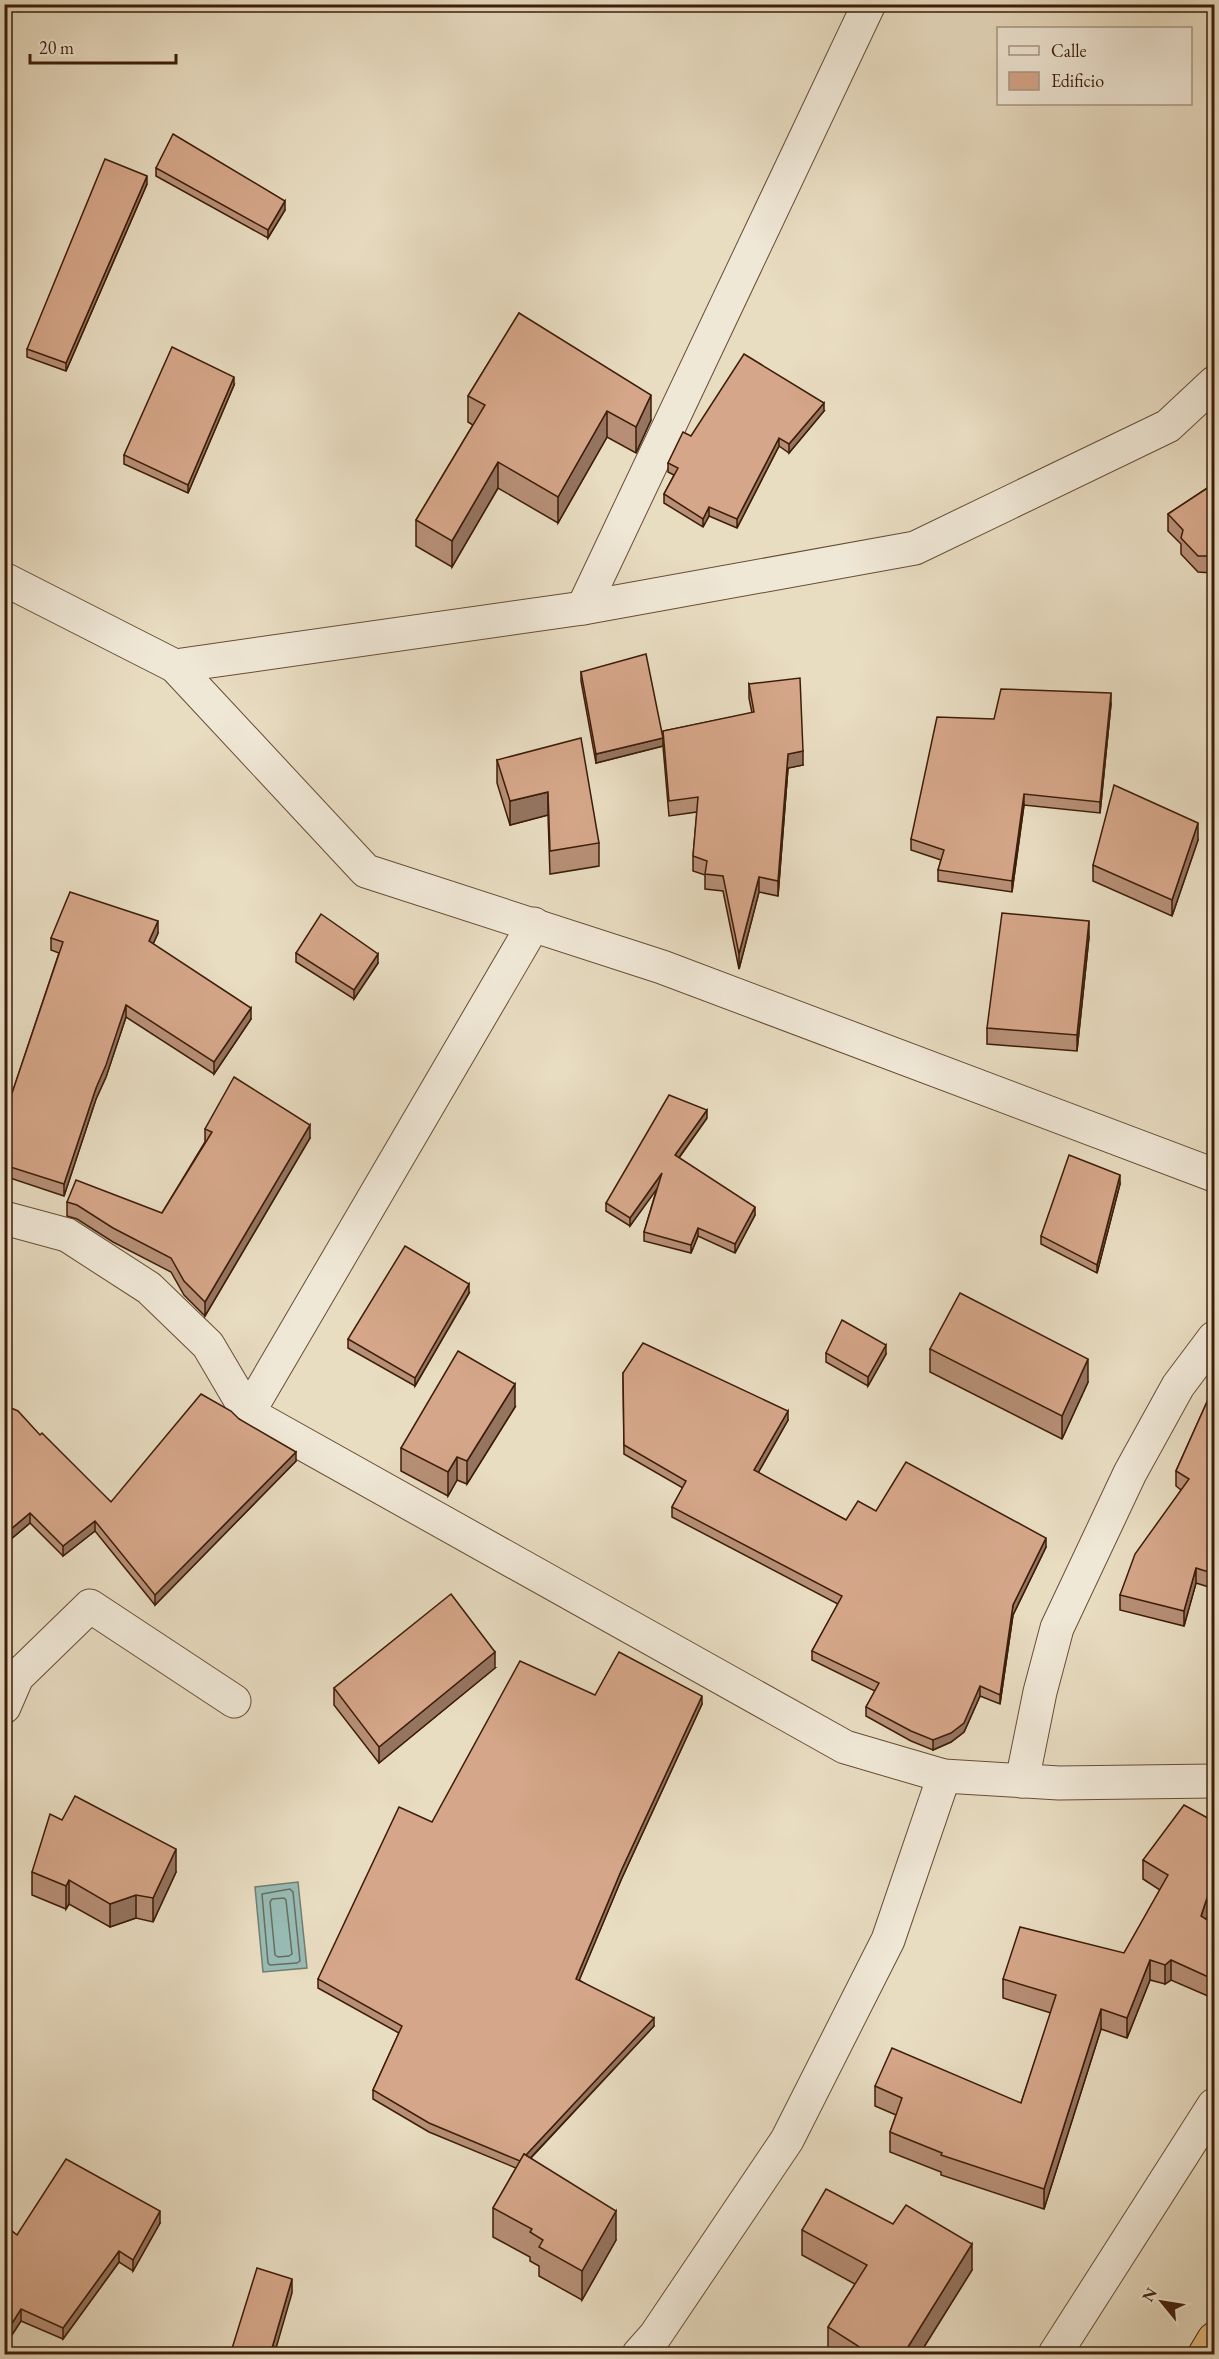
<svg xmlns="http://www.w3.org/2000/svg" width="1219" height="2359" viewBox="0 0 1219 2359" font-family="'EB Garamond',serif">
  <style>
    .water { fill: #97bbb4; stroke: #737c6f; stroke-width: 1.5 }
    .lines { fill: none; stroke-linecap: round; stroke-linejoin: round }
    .shore { stroke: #6a6c5e; stroke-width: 1.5 }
    .minor-casing { stroke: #684d36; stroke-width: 35 }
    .highway-casing { stroke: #3d1d08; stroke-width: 35 }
    .minor { stroke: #f0e8d7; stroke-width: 33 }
    .highway { stroke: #e4be80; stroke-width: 33 }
    .wall { fill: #b78f76; stroke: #3d1d08; stroke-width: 1.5 }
    .shaded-wall { fill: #957460; stroke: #3d1d08; stroke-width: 1.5 }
    .building { fill: #d5a689; stroke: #3d1d08; stroke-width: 1.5 }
  </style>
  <rect width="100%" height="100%" fill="#e8dcc1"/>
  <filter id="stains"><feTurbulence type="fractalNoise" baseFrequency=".00333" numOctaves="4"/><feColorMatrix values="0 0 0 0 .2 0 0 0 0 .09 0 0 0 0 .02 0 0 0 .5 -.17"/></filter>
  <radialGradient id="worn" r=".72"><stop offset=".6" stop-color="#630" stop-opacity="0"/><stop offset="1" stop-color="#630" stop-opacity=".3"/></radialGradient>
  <polygon class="water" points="298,1882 307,1968 263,1972 255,1887"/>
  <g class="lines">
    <g class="shore">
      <polygon points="290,1889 293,1892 300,1961 297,1963 270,1965 268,1963 262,1894"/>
      <polygon points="284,1898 286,1900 292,1954 289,1956 278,1957 275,1955 270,1902 272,1899"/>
    </g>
    <g class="minor-casing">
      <g id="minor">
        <polyline points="4,579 175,666 583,608 915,548 1168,426 1214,383"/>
        <polyline points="583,608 869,4"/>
        <polyline points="175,666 366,871 662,967 1214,1175"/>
        <polyline points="4,1218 67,1235 149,1288 208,1345 248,1413 845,1747 944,1776 1059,1783 1214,1781"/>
        <polyline points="248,1413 534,924"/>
        <polyline points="4,1707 17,1677 90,1606 234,1701"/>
        <polyline points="1022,1781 1040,1692 1057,1628 1130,1473 1178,1386 1214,1338"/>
        <polyline points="639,2354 655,2336 787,2140 888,1940 944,1776"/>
        <polyline points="1055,2354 1214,2105"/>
      </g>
    </g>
    <g class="highway-casing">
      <polyline id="highway" points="1205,2354 1214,2339"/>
    </g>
    <use href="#minor" class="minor"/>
    <use href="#highway" class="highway"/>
  </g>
  <g class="wall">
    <polygon points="156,168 285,210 268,238 156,176"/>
    <polygon points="147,184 66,371 27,357 27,349"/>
    <polygon points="519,313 651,420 636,453 607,437 558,523 498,488 452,567 416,546 416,520 473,425 468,422 468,396"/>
    <polygon points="234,385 188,493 124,464 124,455"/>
    <polygon points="824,411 789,453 779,446 737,528 709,516 703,527 664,503 664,494 674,475 668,472 668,463 691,436"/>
    <polygon points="1215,483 1215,573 1213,573 1198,572 1181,554 1181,544 1168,531 1168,514"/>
    <polygon points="581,672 663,746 596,763 581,681"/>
    <polygon points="749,684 803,765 788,768 778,896 759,892 739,969 723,891 705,889 705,875 693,871 693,856 697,812 669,816 663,746 663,731 752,713 749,698"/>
    <polygon points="1111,704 1100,813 1024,805 1012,892 938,881 938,870 941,860 911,850 911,839"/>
    <polygon points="497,760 599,843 599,866 550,874 548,815 510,825 497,783"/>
    <polygon points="1198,840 1172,916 1093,881 1093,865"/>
    <polygon points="158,933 153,944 251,1019 214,1074 126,1017 106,1077 96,1099 64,1196 4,1176 4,1117 59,953 51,950 51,938"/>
    <polygon points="1089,937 1077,1051 987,1044 987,1028"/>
    <polygon points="296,953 378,963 354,999 296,962"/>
    <polygon points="707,1118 679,1158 755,1215 735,1253 698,1236 691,1253 644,1241 644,1232 657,1188 630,1226 606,1211 606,1203"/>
    <polygon points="205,1129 310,1138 205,1316 184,1295 171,1272 113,1242 77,1219 67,1216 67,1202 162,1213 205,1142"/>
    <polygon points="1120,1184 1097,1273 1041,1244 1041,1236"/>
    <polygon points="469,1293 415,1386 348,1348 348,1339"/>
    <polygon points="930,1349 1088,1382 1062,1439 930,1372"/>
    <polygon points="826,1353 886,1354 868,1386 826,1362"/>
    <polygon points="623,1373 788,1420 758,1473 846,1520 876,1511 1046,1547 1013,1615 1000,1704 980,1696 964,1732 951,1742 933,1750 911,1741 866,1716 866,1707 875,1691 812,1660 812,1651 838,1604 672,1517 672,1507 683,1488 624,1454"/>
    <polygon points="1215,1384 1215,1589 1196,1583 1184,1626 1120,1610 1120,1595 1181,1490 1176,1486 1176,1471"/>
    <polygon points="515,1407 467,1484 457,1480 448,1496 401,1471 401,1448"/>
    <polygon points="239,1419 296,1461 155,1605 95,1531 63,1556 30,1523 4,1545 40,1435 111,1502"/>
    <polygon points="495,1668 379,1763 334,1705 334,1688"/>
    <polygon points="595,1695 702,1704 621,1880 579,1980 654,2026 531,2158 616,2240 582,2300 539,2276 539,2266 530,2261 530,2257 493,2237 493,2208 516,2168 429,2132 373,2099 373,2090 399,2033 318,1988 318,1979 432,1822"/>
    <polygon points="1215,1822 1215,1897 1206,1919 1215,1925 1215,1999 1171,1980 1165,1984 1150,1980 1127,2038 1101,2029 1044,2209 941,2175 941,2172 890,2152 890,2132 896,2115 875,2106 875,2086 1021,2103 1051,2013 1003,1998 1003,1979 1124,1953 1160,1890 1143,1879 1143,1860"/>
    <polygon points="32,1872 176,1872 153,1922 136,1918 110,1927 69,1904 66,1909 32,1895"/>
    <polygon points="160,2223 133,2271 119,2262 63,2339 21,2321 6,2344 4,2343 4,2225 17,2235"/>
    <polygon points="802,2230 972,2270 919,2355 831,2355 828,2352 828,2327 855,2284 802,2255"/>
  </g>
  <g class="shaded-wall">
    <polygon points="147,176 147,184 66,371 66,363"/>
    <polygon points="285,201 285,210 268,238 268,230"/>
    <polygon points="234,377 234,385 188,493 188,485"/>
    <polygon points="651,395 651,420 636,453 636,427"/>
    <polygon points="824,403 824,411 789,453 789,444"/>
    <polygon points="607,411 607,437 558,523 558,497"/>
    <polygon points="779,438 779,446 737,528 737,519"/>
    <polygon points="498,462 498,488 452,567 452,541"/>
    <polygon points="709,507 709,516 703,527 703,519"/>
    <polygon points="1111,693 1111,704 1100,813 1100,802"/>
    <polygon points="663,738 663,746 596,763 596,754"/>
    <polygon points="803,751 803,765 788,768 778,896 778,881 788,754"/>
    <polygon points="548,792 548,815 510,825 510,801"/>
    <polygon points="1024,794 1024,805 1012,892 1012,881"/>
    <polygon points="1198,823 1198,840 1172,916 1172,900"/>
    <polygon points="759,877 759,892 739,969 739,954"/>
    <polygon points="158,921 158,933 149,953 149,941"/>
    <polygon points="1089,921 1089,937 1077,1051 1077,1035"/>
    <polygon points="378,954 378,963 354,999 354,990"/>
    <polygon points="126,1005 126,1017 106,1077 96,1099 64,1196 64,1184 96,1088"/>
    <polygon points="251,1008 251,1019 214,1074 214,1062"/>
    <polygon points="707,1110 707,1118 675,1163 675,1155"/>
    <polygon points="310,1125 310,1138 205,1316 205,1302"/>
    <polygon points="662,1173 662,1182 630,1226 630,1218"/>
    <polygon points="1120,1175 1120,1184 1097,1273 1097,1265"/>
    <polygon points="755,1207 755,1215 735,1253 735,1244"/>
    <polygon points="698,1228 698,1236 691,1253 691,1245"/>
    <polygon points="469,1284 469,1293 415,1386 415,1378"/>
    <polygon points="886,1345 886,1354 868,1386 868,1377"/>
    <polygon points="1088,1359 1088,1382 1062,1439 1062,1416"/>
    <polygon points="515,1384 515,1407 467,1484 467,1461"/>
    <polygon points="788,1411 788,1420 754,1480 754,1470"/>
    <polygon points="296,1452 296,1461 155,1605 155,1595"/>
    <polygon points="457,1457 457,1480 448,1496 448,1472"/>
    <polygon points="30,1513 30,1523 4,1545 4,1535"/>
    <polygon points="95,1521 95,1531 63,1556 63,1546"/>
    <polygon points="1046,1538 1046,1547 1013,1615 1000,1704 1000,1695 1013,1605"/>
    <polygon points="1196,1568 1196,1583 1184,1626 1184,1611"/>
    <polygon points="495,1652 495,1668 379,1763 379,1747"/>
    <polygon points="980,1686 980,1696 964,1732 951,1742 933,1750 933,1740"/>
    <polygon points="702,1696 702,1704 621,1880 576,1988 576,1979 621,1871"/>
    <polygon points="176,1849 176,1872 153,1922 153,1898"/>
    <polygon points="1215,1877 1215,1897 1212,1902 1201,1936 1201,1916 1212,1883"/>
    <polygon points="69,1880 69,1904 66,1909 66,1886"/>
    <polygon points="136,1895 136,1918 110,1927 110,1904"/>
    <polygon points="1150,1960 1150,1980 1127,2038 1127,2018"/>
    <polygon points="1171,1960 1171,1980 1165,1984 1165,1965"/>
    <polygon points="1101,2009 1101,2029 1044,2209 1044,2189"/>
    <polygon points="654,2018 654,2026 520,2169 520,2161"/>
    <polygon points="160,2211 160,2223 133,2271 133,2260"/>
    <polygon points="616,2211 616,2240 582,2300 582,2271"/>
    <polygon points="972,2244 972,2270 919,2355 903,2355"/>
    <polygon points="119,2251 119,2262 63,2339 63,2328"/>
    <polygon points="292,2279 292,2293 274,2355 270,2355"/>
    <polygon points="21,2309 21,2321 6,2344 6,2333"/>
  </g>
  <g class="building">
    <polygon points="173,134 285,201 268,230 156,168"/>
    <polygon points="105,159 147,176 66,363 27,349"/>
    <polygon points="519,313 651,395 636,427 607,411 558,497 498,462 452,541 416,520 485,405 468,396"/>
    <polygon points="172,347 234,377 188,485 124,455"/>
    <polygon points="744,354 824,403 789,444 779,438 737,519 709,507 703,519 664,494 678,468 668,463 683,432 691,436"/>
    <polygon points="1215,483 1215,557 1213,556 1198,556 1181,538 1183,530 1168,514"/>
    <polygon points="646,654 663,738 596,754 581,672"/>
    <polygon points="800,678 803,751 788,754 778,881 759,877 739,954 723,876 705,874 707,861 693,856 698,797 669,801 663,731 754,712 749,684"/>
    <polygon points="1001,689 1111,693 1100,802 1024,794 1012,881 938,870 944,850 911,839 937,717 994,719"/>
    <polygon points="581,738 599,843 550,851 548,792 510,801 497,760"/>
    <polygon points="1114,785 1198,823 1172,900 1093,865"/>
    <polygon points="70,892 158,921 149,941 251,1008 214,1062 126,1005 106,1065 96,1088 64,1184 4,1165 4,1117 63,942 51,938"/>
    <polygon points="1002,913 1089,921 1077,1035 987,1028"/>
    <polygon points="321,914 378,954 354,990 296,953"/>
    <polygon points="234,1077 310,1125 205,1302 184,1281 171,1258 113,1228 77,1205 67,1202 76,1180 162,1213 212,1132 205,1129"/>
    <polygon points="669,1095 707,1110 675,1155 755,1207 735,1244 698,1228 691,1245 644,1232 662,1173 630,1218 606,1203"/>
    <polygon points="1069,1155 1120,1175 1097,1265 1041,1236"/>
    <polygon points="405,1246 469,1284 415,1378 348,1339"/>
    <polygon points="960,1293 1088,1359 1062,1416 930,1349"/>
    <polygon points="842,1320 886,1345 868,1377 826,1353"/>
    <polygon points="643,1343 788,1411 754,1470 846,1520 858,1501 876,1511 906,1462 1046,1538 1013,1605 1000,1695 980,1686 964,1723 951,1733 933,1740 911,1731 866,1707 879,1683 812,1651 842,1596 672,1507 686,1481 624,1445 623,1373"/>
    <polygon points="458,1351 515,1384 467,1461 457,1457 448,1472 401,1448"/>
    <polygon points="1215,1384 1215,1574 1196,1568 1184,1611 1120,1595 1135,1554 1189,1479 1176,1471"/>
    <polygon points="201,1394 231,1411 239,1419 296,1452 155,1595 95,1521 63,1546 30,1513 4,1535 4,1405 18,1411 40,1435 42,1433 111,1502"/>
    <polygon points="451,1594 495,1652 379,1747 334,1688"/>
    <polygon points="619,1652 702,1696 621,1871 576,1979 654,2018 526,2155 524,2154 520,2161 429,2123 373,2090 402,2026 318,1979 399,1807 432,1822 520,1661 595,1695"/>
    <polygon points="75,1796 176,1849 153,1898 136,1895 110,1904 69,1880 66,1886 32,1872 50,1814 62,1820"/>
    <polygon points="1184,1805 1215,1822 1215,1877 1212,1883 1201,1916 1215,1925 1215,1980 1171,1960 1165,1965 1150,1960 1127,2018 1101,2009 1044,2189 941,2155 942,2153 890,2132 902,2098 875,2086 892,2048 1021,2103 1056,1995 1003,1979 1020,1927 1124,1953 1168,1875 1143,1860"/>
    <polygon points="524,2154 616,2211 582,2271 539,2247 543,2240 530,2232 532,2229 493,2208"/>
    <polygon points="66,2159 160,2211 133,2260 119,2251 63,2328 21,2309 6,2333 4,2332 4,2225 17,2235"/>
    <polygon points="826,2189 893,2224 906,2205 972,2244 903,2355 872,2355 828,2327 867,2265 802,2230"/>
    <polygon points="257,2268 292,2279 270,2355 230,2355"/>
  </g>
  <rect width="1219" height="2359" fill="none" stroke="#e8dcc1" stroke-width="24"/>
  <rect x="6" y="6" width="1207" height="2347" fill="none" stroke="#3d1d08" stroke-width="3"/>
  <rect x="12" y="12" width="1195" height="2335" fill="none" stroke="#3d1d08" stroke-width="1.5"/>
  <rect x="997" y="27" width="195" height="78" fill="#f0e8d7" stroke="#a89784" stroke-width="1.5"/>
  <rect x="1009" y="46" width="30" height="9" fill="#f0e8d7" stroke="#a89784" stroke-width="1.5"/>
  <text x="1051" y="57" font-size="18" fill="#3d1d08">Calle</text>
  <rect x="1009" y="72" width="30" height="18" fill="#d5a689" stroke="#a89784" stroke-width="1.5"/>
  <text x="1051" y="87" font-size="18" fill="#3d1d08">Edificio</text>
  <g transform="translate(1162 2302) rotate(300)" stroke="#f0e8d7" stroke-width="4.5" paint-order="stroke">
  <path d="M0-4.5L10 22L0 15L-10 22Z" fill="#3d1d08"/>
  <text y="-9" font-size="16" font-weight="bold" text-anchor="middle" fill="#3d1d08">N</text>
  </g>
  <path d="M30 54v9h146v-9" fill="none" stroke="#3d1d08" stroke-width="3"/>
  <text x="39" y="54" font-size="18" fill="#3d1d08" stroke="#f0e8d7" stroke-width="4.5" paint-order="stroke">20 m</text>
  <rect width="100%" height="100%" filter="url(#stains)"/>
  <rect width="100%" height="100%" fill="url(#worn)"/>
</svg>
